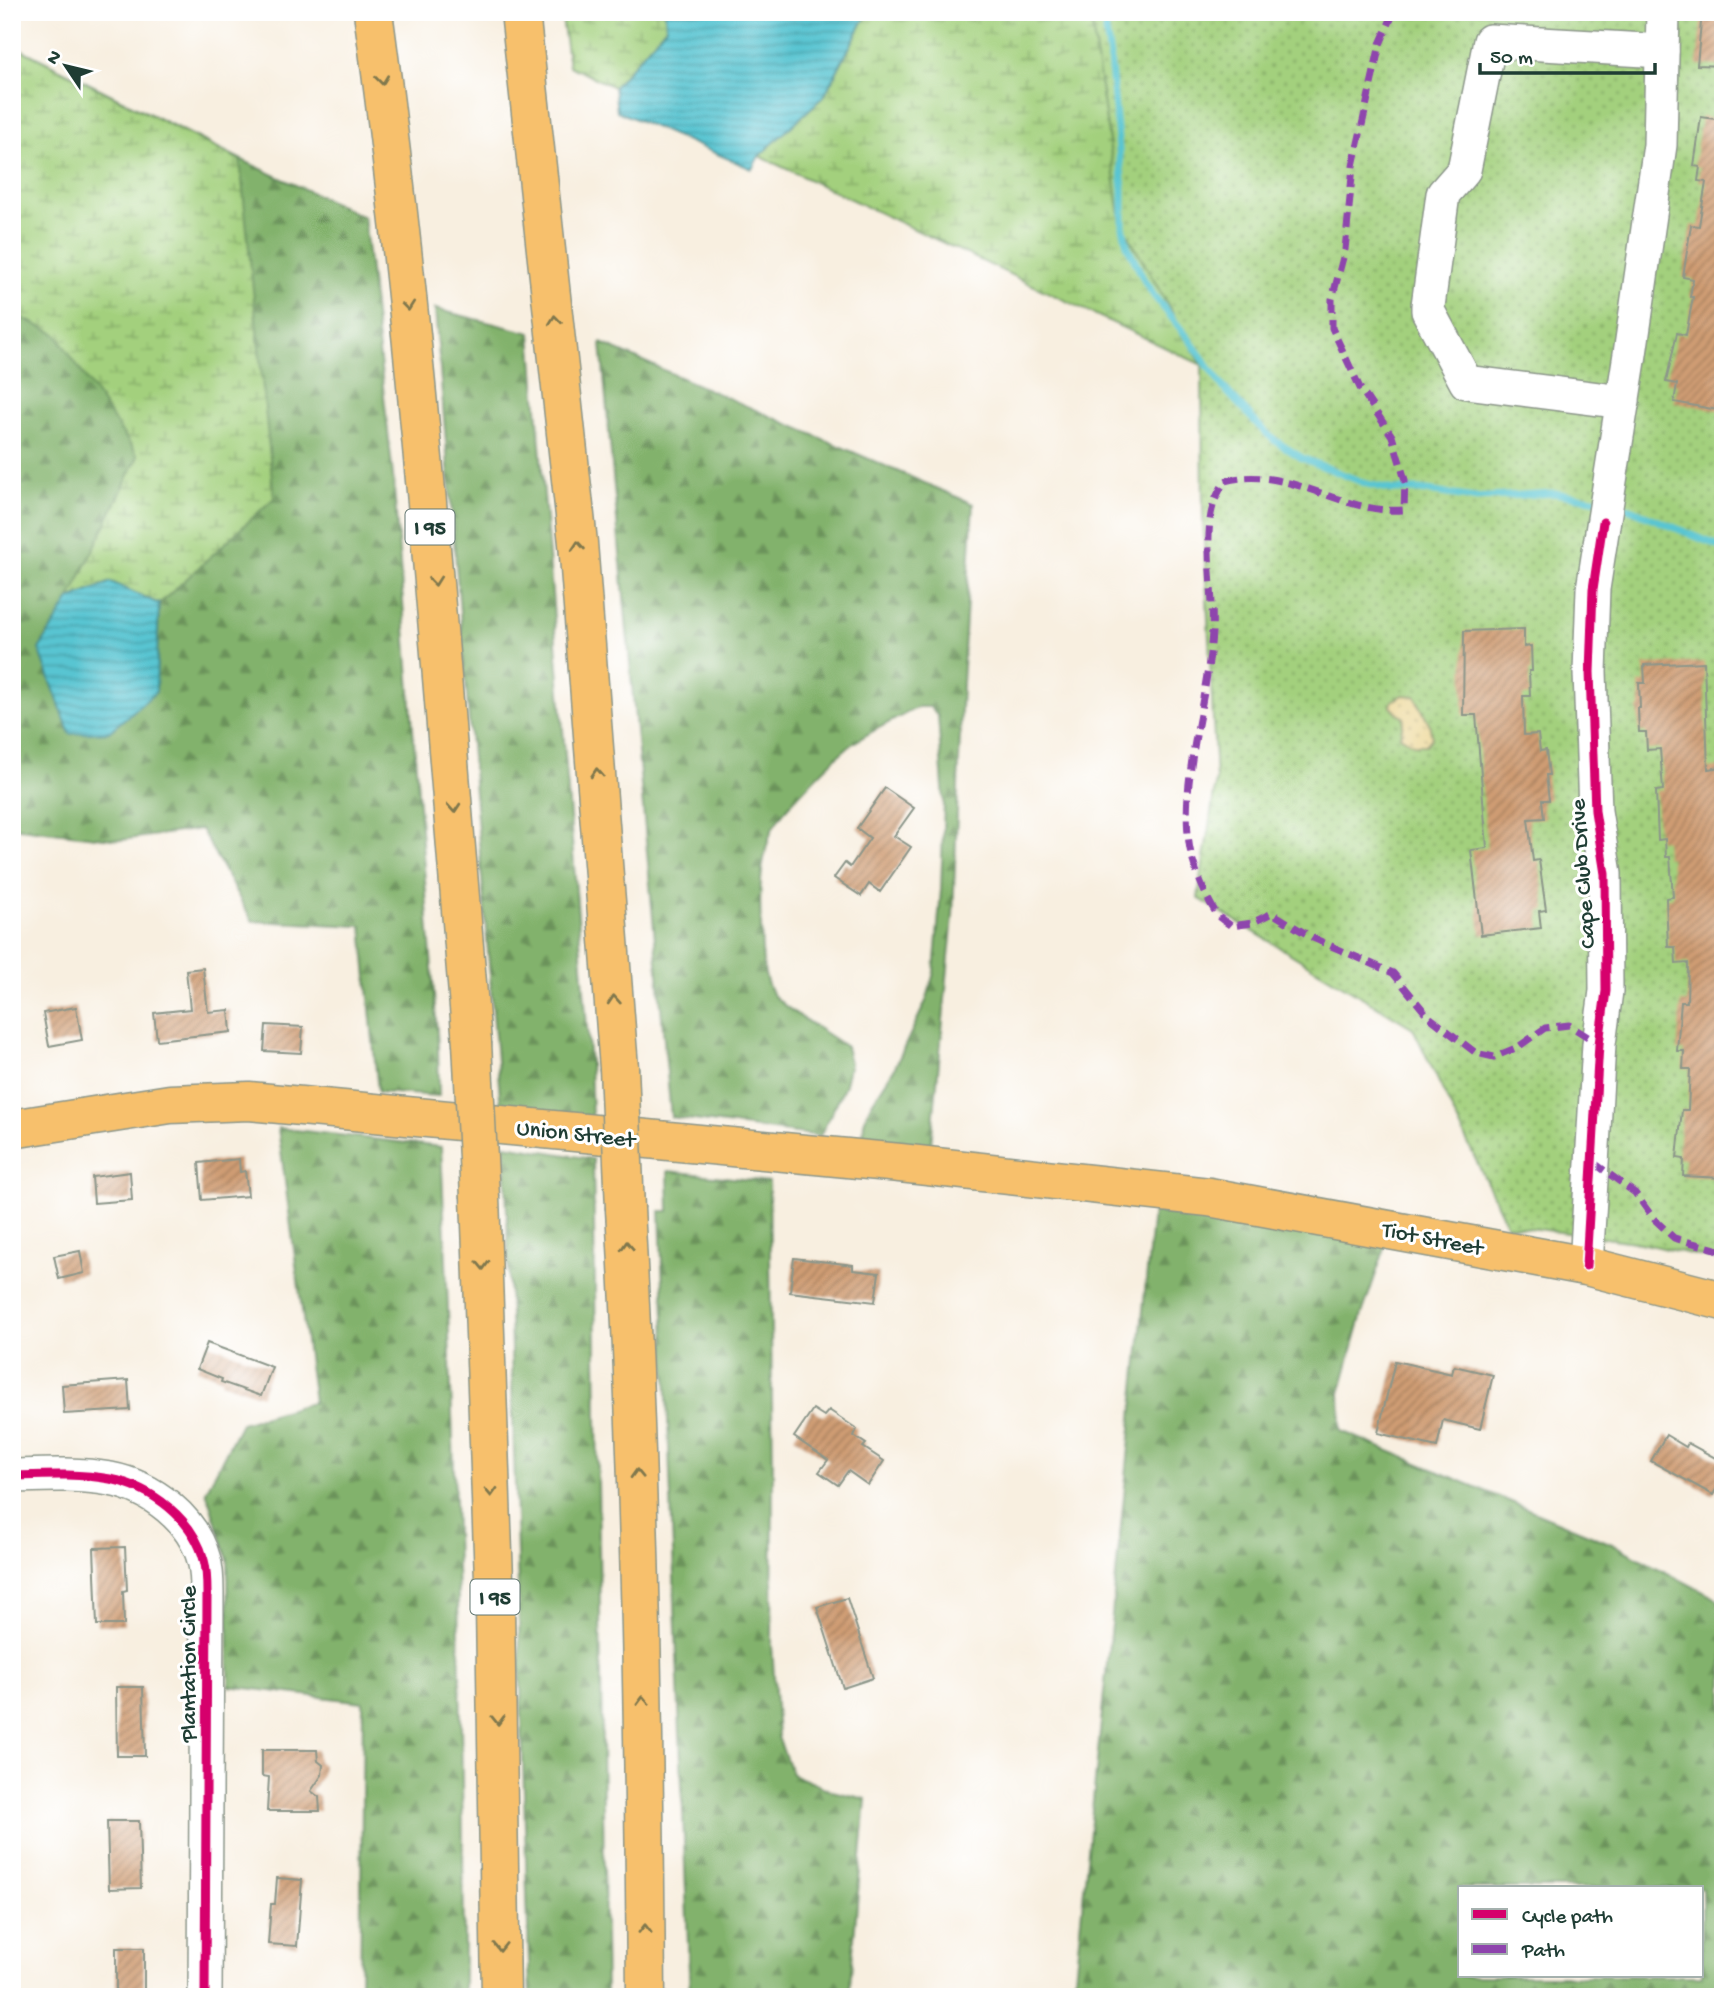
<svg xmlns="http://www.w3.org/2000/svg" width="1735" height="2009" viewBox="0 0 1735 2009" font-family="'Gochi Hand',sans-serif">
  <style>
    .grass { fill: url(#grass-dots); stroke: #618658; stroke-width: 2 }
    .forest { fill: url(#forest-firs); stroke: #507850; stroke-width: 2; fill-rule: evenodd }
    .wetland { fill: url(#wetland-marsh); stroke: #618658; stroke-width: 2 }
    .sand { fill: url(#sand-dots); stroke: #868c69; stroke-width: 2 }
    .water { fill: url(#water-rules); stroke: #3c8183; stroke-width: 2 }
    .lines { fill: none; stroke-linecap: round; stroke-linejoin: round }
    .stream { stroke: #59c5d2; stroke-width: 7 }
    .building { fill: url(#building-hatch) }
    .minor-casing { stroke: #8c968a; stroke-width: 36 }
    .major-casing { stroke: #8c968a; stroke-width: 41 }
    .highway-casing { stroke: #8c968a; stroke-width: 41 }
    .minor { stroke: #fff; stroke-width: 33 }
    .major { stroke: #f7c06c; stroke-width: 38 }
    .highway { stroke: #f7c06c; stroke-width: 38 }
    .highway-bridge-casing { stroke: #8c968a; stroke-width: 41; stroke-linecap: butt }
    .highway-bridge { stroke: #f7c06c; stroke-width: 38 }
    .quiet { stroke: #8e44ad; stroke-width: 7; stroke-dasharray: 14 7; stroke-linecap: butt }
    .cycleway-casing { stroke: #fff; stroke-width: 13 }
    .cycleway { stroke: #d6006c; stroke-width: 9 }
    .oneway { stroke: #80784d }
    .labels { text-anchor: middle; stroke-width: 6; stroke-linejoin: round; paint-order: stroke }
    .shield { fill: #fff; stroke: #627771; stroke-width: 2 }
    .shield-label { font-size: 21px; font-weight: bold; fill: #1f3d34 }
    .street-label { font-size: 23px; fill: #1f3d34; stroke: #fff }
  </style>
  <defs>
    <pattern id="grass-dots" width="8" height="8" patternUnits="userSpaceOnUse" patternTransform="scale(1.75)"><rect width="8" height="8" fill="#a3d07d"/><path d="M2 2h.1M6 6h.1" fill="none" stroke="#84aa67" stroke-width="1.8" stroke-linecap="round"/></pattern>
    <pattern id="forest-firs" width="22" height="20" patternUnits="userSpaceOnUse" patternTransform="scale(1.75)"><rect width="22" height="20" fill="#82b26c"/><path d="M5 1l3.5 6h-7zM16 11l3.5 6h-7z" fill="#6a925a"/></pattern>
    <pattern id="wetland-marsh" width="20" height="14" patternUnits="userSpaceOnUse" patternTransform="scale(1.75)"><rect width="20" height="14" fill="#a3d07d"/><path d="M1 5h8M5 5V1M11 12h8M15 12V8" fill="none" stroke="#84aa67"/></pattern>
    <pattern id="sand-dots" width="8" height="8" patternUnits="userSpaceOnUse" patternTransform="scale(1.75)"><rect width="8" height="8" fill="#eeda9e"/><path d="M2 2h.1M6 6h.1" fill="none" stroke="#ccbc89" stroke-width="1.8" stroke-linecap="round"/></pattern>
    <pattern id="water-rules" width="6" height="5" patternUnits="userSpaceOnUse" patternTransform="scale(1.75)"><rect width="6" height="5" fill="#59c5d2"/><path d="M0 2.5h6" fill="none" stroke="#49a1ab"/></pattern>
    <pattern id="building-hatch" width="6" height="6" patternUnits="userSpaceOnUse" patternTransform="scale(1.75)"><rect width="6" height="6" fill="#cf9c73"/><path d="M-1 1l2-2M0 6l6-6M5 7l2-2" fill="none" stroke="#a7805f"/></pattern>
  </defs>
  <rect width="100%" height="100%" fill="#fff"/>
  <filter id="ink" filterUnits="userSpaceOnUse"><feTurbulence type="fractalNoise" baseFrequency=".0143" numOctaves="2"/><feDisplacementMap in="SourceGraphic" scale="14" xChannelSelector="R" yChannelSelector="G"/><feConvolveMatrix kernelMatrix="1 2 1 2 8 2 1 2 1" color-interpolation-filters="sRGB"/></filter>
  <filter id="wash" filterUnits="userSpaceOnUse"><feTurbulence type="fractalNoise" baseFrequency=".00686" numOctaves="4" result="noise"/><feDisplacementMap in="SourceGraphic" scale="28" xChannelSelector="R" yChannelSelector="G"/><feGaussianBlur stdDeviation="1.57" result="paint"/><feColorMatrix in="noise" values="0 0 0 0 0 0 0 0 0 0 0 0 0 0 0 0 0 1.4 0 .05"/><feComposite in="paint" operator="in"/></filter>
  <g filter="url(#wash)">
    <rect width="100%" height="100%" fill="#f8efe0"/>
    <polygon class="grass" points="970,12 1723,12 1723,1261 1635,1242 1507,1225 1413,1028 1198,898 1216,780 1203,517 1202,365 1121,223"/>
    <g class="forest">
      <polygon points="12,45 240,159 364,217 393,476 438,1045 439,1096 378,1092 362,926 252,921 201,829 121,840 12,827"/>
      <polygon points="435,309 531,333 590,1064 592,1117 501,1109"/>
      <path d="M601,343L973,504L962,683L953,916L931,1145L863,1142L864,1122L870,1106L894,1069L927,999L934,972L941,890L944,802L938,716L930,707H918C897,719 872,730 852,744C836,756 779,812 772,830C761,858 759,895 761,925C762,946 761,975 772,993C782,1008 829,1034 846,1047L850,1063L844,1088L820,1136L671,1117Z"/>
      <path d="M278,1128L441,1147C454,1430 464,1714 464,1997H360L363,1702L229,1686L228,1560L206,1491L241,1423L314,1402Z"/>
      <polygon points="505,1145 593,1159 606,1997 530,1997"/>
      <polygon points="668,1171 769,1182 773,1473 772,1645 778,1737 792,1774 832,1791 866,1799 849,1997 690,1997 660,1211 669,1211"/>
      <path d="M1153,1212L1237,1220L1388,1239L1362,1314L1340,1393L1341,1431L1612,1544L1723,1602V1997H1073ZM1460,1888H1702V1976H1460Z"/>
    </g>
    <g class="wetland">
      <polygon points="561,12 665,12 666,27 614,87 569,66"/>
      <polygon points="868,12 1090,12 1121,223 1202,365 759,156 824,96"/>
      <polygon points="12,45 240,160 274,498 159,604 111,582 70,599 138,456 56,334 12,313"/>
    </g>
    <polygon class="sand" points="1403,695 1415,696 1429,723 1432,738 1426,745 1415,745 1400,736 1404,718 1391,707 1392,701"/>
    <g class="water">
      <polygon points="665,12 868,12 824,96 759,156 752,169 617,111 614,87 666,27"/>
      <polygon points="111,582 159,604 156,692 109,732 70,734 39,649 70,599"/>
    </g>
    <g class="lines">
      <g class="stream">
        <polyline points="1103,12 1110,57 1123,190 1123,227 1127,245 1145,282 1154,296 1189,339 1223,387 1260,427 1274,440 1302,458 1367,484 1393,490 1420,490 1475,498 1554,493 1599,500"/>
        <polyline points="1614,502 1723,548"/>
      </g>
    </g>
    <g id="blocks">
      <g class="building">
        <polygon points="1702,12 1723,12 1723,66 1697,65"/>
        <polygon points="1701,117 1723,120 1723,411 1674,402 1677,384 1666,382 1677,333 1686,335 1693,297 1690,297 1693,279 1683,277 1691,225 1699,226 1706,182 1698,181 1700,167 1694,166"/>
        <polygon points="1524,629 1524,647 1531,646 1532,671 1529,671 1530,696 1523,696 1524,735 1538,734 1540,751 1546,750 1549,775 1546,775 1549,800 1542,800 1544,818 1528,819 1533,861 1539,860 1546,910 1539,911 1541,928 1481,935 1471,850 1487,848 1476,715 1463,715 1464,631"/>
        <polygon points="1704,662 1708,769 1721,767 1723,784 1723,1178 1683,1176 1684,1159 1677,1158 1682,1110 1688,1110 1690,1069 1683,1069 1684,1051 1677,1051 1681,1002 1687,1002 1688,963 1676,964 1675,947 1668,947 1666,898 1673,897 1670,857 1666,857 1665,839 1658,840 1656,791 1663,790 1660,749 1647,750 1646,732 1639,732 1638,708 1640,708 1639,683 1645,683 1644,665"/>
        <polygon points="885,788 914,808 894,836 911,847 880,892 869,884 861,896 834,878 845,863 850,867 870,838 857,828"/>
        <polygon points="203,968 208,1012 229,1010 231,1032 157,1040 154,1013 190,1009 186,970"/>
        <polygon points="76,1007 82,1040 49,1046 43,1013"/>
        <polygon points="266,1025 303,1027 301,1053 264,1051"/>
        <polygon points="239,1159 240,1172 245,1171 248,1196 202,1200 199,1163"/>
        <polygon points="130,1172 132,1200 94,1203 92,1177"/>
        <polygon points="80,1251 84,1273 59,1279 54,1256"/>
        <polygon points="794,1258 853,1265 853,1270 879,1273 875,1302 790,1292"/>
        <polygon points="207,1343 272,1367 261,1396 221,1382 222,1379 197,1369"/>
        <polygon points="1395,1361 1452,1374 1454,1366 1493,1375 1480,1429 1443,1420 1437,1447 1378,1433"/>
        <polygon points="128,1380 130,1410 64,1414 62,1385"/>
        <polygon points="813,1409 824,1416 829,1410 857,1429 854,1436 866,1444 863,1447 884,1461 868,1485 848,1471 838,1485 819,1472 828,1460 794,1437"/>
        <polygon points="1666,1435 1686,1447 1688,1443 1723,1462 1723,1477 1713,1495 1651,1461"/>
        <polygon points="125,1547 127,1590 123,1591 124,1625 97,1625 94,1548"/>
        <polygon points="847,1598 873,1678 843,1688 817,1607"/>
        <polygon points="116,1687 143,1687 145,1756 117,1756"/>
        <polygon points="262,1750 317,1750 318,1761 323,1765 322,1775 311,1791 319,1797 320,1811 267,1811 269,1777 262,1776"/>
        <polygon points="107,1821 139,1821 141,1888 109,1889"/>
        <polygon points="277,1878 302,1880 297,1946 268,1944 271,1904 275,1904"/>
        <rect x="116" y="1948" width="28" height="49"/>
      </g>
    </g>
  </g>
  <g filter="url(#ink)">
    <use href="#blocks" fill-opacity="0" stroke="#8c968a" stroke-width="2"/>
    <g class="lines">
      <g class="minor-casing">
        <g id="minor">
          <polyline points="1623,402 1466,382 1428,311 1428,306 1443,194 1464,170 1490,41 1662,51"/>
          <polyline points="1586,1266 1599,1044 1606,991 1605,874 1595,811 1590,672 1593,589 1630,354 1660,145 1663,12"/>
          <path d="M12,1476C45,1475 78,1473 110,1479C152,1487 193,1519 204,1560C207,1570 207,1583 207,1593L205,1997"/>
        </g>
      </g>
      <g class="major-casing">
        <polyline id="major" points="12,1129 170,1104 249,1101 900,1163 1209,1197 1586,1266 1723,1301"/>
      </g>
      <g class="highway-casing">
        <g id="highway">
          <path d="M373,12C420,355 443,699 472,1043"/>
          <polyline points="520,12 578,543 619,1068"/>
          <polyline points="480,1197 495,1607 501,1997"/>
          <path d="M625,1209C640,1471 644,1734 646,1997"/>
        </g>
      </g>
      <use href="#minor" class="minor"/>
      <use href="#major" class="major"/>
      <use href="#highway" class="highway"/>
      <g class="highway-bridge-casing">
        <g id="highway-bridge">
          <polyline points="472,1043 480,1197"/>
          <polyline points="619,1068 625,1209"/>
        </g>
      </g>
      <use href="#highway-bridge" class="highway-bridge"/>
      <g class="quiet">
        <path d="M1394,12L1380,44L1353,166L1345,250L1332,299V328L1360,388L1392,436L1405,480L1404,510C1342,515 1288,464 1225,481C1217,494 1212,505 1210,520C1206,557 1214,594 1212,632C1208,700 1180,776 1189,843C1191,862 1207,902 1219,917C1222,920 1228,923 1231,926L1252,923L1272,913L1313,938L1393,973L1428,1016L1476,1053L1494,1057L1518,1047L1545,1028L1569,1025L1599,1044"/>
        <polyline points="1593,1162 1635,1193 1653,1218 1674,1238 1723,1251"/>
      </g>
      <g class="cycleway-casing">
        <g id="cycleway">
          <polyline points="1586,1266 1599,1044 1606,991 1605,874 1595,811 1590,672 1593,589 1603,522"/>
          <path d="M12,1476C45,1475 78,1473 110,1479C152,1487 193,1519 204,1560C207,1570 207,1583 207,1593L205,1997"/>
        </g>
      </g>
      <use href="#cycleway" class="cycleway"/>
    </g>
    <defs><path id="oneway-chevron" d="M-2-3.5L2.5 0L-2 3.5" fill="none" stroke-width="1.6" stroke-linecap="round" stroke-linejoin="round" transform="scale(1.75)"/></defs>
    <g class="oneway">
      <use href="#oneway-chevron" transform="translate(382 80) rotate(83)"/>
      <use href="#oneway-chevron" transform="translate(408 306) rotate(84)"/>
      <use href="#oneway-chevron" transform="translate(555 320) rotate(-96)"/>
      <use href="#oneway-chevron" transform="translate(578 546) rotate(-95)"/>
      <use href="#oneway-chevron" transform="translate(435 581) rotate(84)"/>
      <use href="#oneway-chevron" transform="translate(597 773) rotate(-94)"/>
      <use href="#oneway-chevron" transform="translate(454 808) rotate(86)"/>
      <use href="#oneway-chevron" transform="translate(614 1000) rotate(-94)"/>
      <use href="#oneway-chevron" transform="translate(627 1246) rotate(-93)"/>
      <use href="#oneway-chevron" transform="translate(483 1265) rotate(88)"/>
      <use href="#oneway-chevron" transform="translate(637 1474) rotate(-92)"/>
      <use href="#oneway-chevron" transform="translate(491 1492) rotate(88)"/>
      <use href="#oneway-chevron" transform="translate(643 1701) rotate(-91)"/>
      <use href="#oneway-chevron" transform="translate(498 1720) rotate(89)"/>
      <use href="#oneway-chevron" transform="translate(645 1929) rotate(-90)"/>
      <use href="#oneway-chevron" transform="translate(500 1947) rotate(90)"/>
    </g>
  </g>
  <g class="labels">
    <g class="shield">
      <rect x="405.5" y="509.5" width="49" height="35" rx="5"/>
      <rect x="470.5" y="1579.5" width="49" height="35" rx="5"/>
    </g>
    <g class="shield-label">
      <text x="430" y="534">I 95</text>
      <text x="495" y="1604">I 95</text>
    </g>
    <g class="street-label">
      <text transform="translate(1581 874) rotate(-94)" y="8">Cape Club Drive</text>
      <text transform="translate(576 1132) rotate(6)" y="8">Union Street</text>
      <text transform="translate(1433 1237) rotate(11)" y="8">Tiot Street</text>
      <text transform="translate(187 1664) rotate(-90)" y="8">Plantation Circle</text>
    </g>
  </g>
  <rect width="1735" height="2009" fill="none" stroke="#fff" stroke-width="42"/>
  <rect x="1458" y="1886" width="245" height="91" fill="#ffffff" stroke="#a5b1ae" stroke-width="2"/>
  <rect x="1472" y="1909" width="35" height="10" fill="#d6006c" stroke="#a5b1ae" stroke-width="2"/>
  <text x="1522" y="1922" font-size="21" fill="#1f3d34">Cycle path</text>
  <rect x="1472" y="1944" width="35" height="10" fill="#8e44ad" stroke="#a5b1ae" stroke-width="2"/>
  <text x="1522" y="1956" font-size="21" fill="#1f3d34">Path</text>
  <g transform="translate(66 66) rotate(305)" stroke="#ffffff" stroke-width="5" paint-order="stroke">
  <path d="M0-5L12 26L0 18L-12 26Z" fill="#1f3d34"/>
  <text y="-10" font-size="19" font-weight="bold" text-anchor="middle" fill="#1f3d34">N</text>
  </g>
  <path d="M1480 63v10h175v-10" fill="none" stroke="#1f3d34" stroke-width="3.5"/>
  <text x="1490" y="63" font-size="21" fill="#1f3d34" stroke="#ffffff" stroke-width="5" paint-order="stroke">50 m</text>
</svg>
